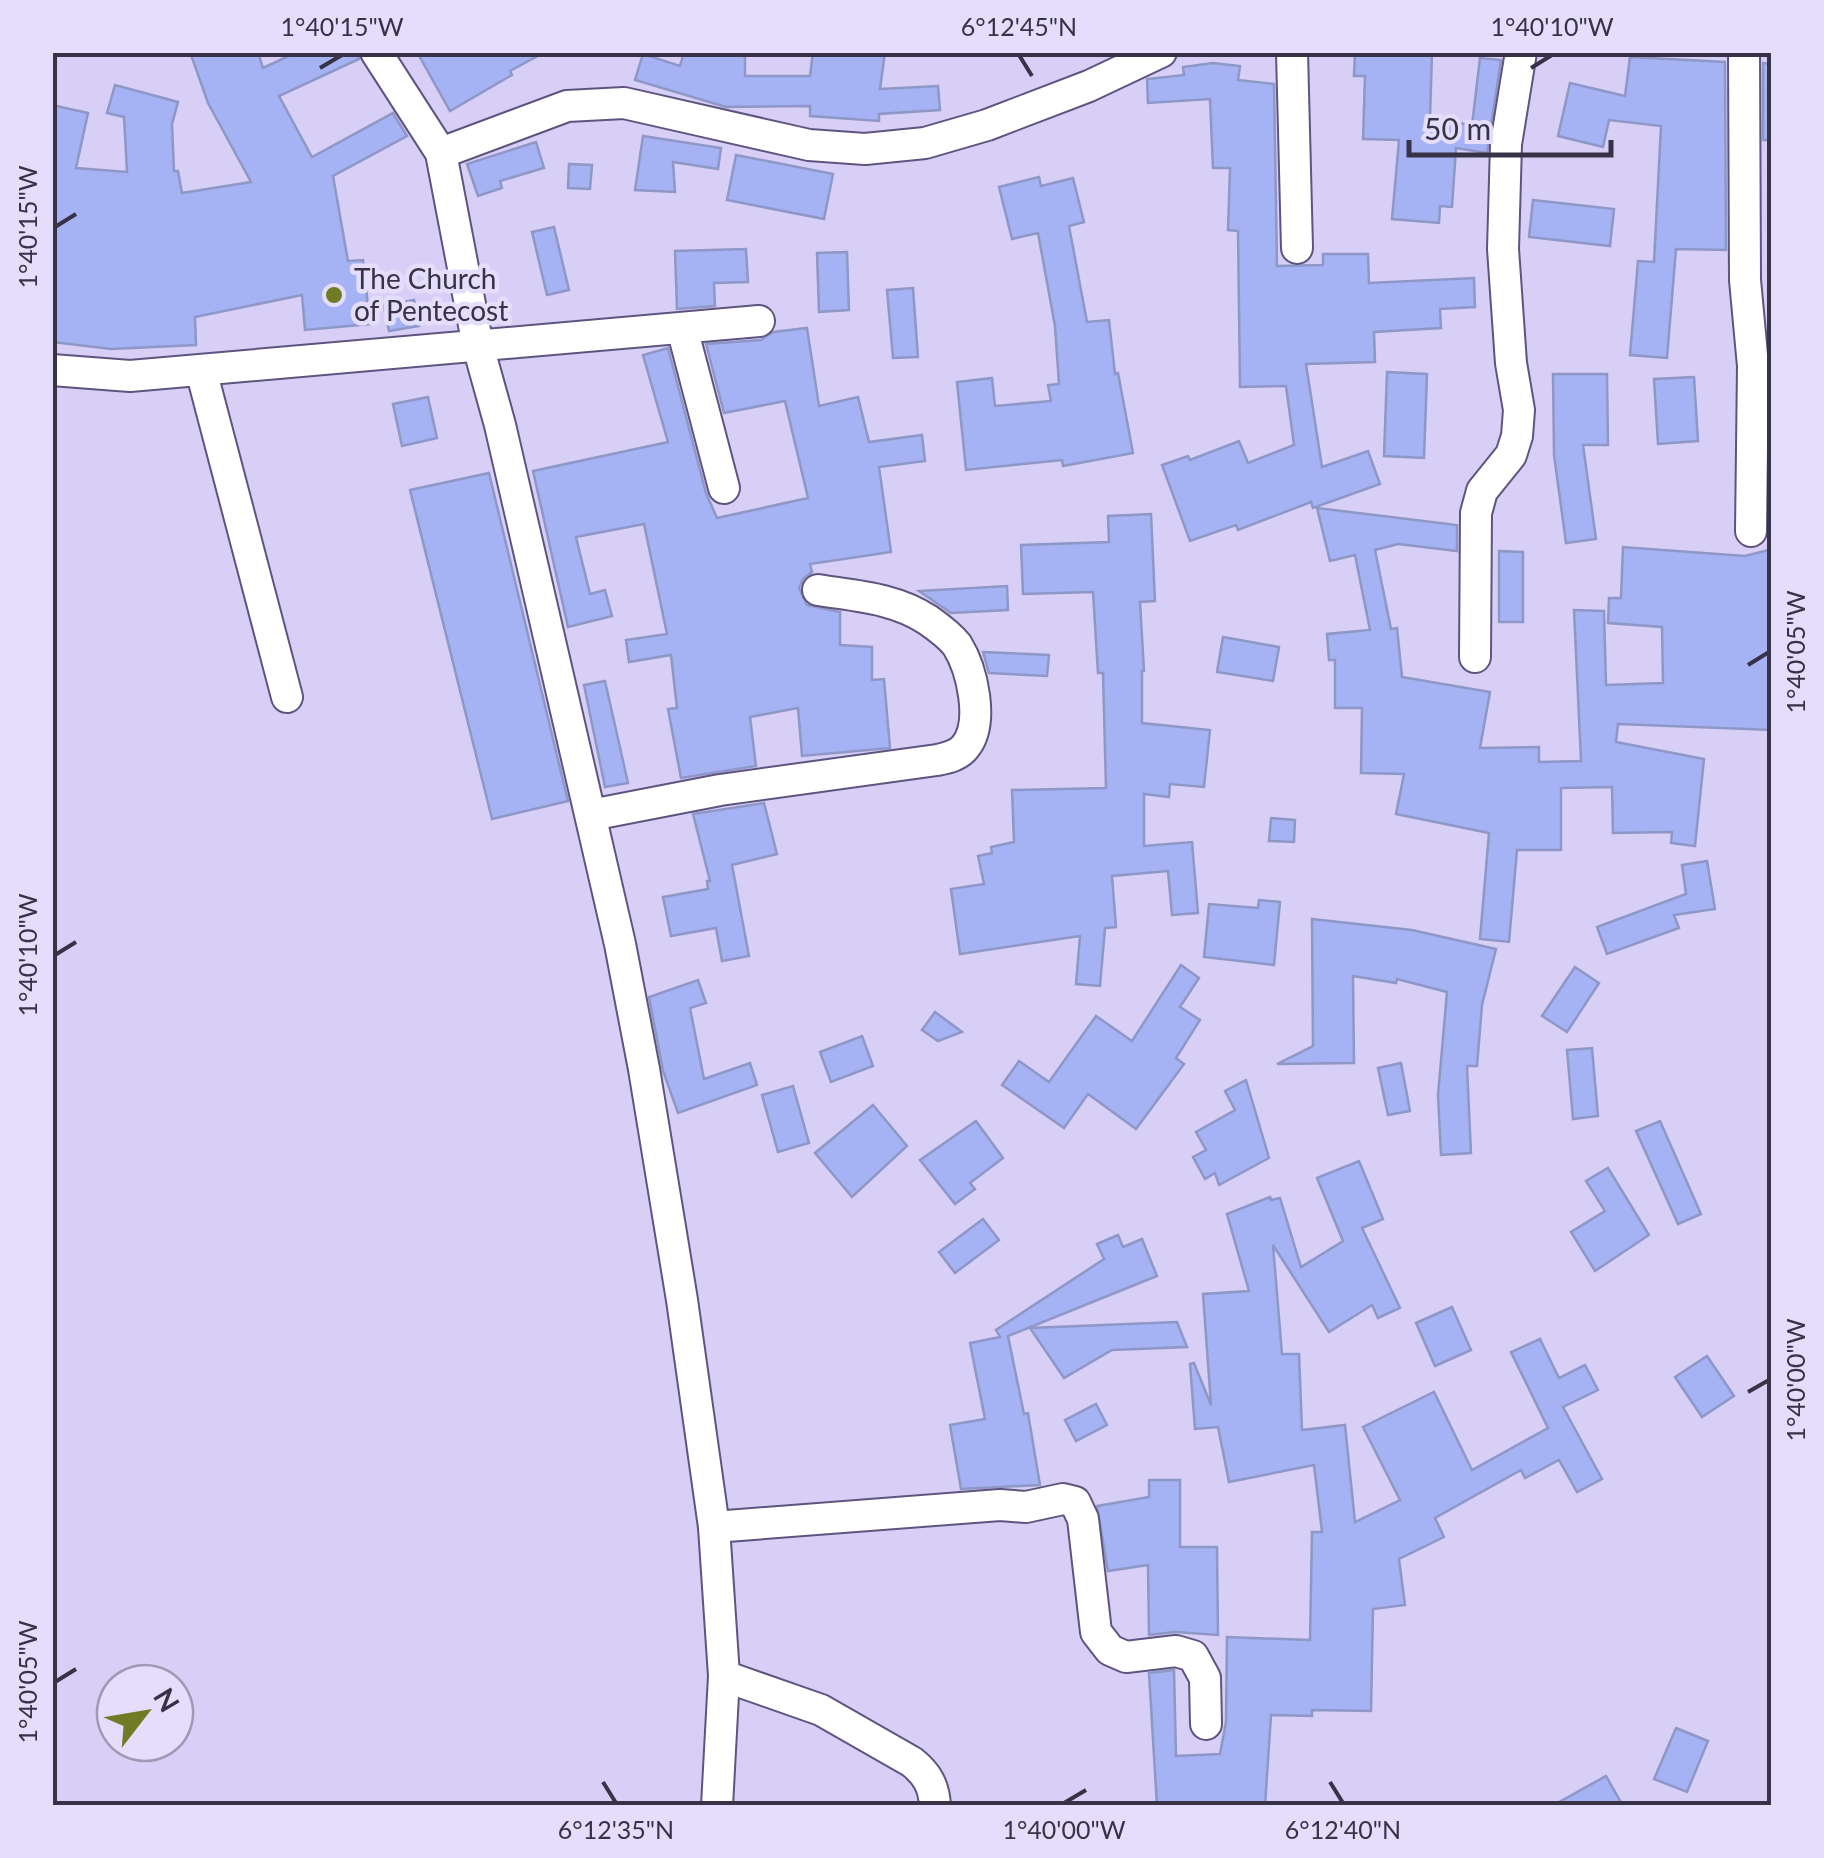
<svg xmlns="http://www.w3.org/2000/svg" width="1824" height="1858" viewBox="0 0 1824 1858" font-family="Lato,sans-serif">
  <style>
    .building { fill: #a5b2f4; stroke: #8e97c6; stroke-width: 2.5 }
    .lines { fill: none; stroke-linecap: round; stroke-linejoin: round }
    .minor-casing { stroke: #5f547f; stroke-width: 34 }
    .minor { stroke: #fff; stroke-width: 30 }
    .ticks { fill: none; stroke: #373246; stroke-width: 4 }
    .poi-dot { fill: #717b26; stroke: #e4defc; stroke-width: 4 }
    .labels { text-anchor: middle; stroke-width: 9; stroke-linejoin: round; paint-order: stroke }
    .poi-label { font-size: 28px; fill: #373246; stroke: #e4defc; text-anchor: start }
    .neatline { fill: none; stroke: #373246; stroke-width: 4 }
    .ticks-label { font-size: 25px; text-anchor: middle; fill: #373246 }
  </style>
  <rect width="100%" height="100%" fill="#d8cff7"/>
  <g class="building">
    <polygon points="190,52 258,52 263,68 297,52 357,52 359,59 279,96 312,157 393,113 407,136 333,176 348,261 363,260 370,324 305,330 302,295 195,317 196,345 111,349 52,342 52,105 88,113 76,168 127,172 124,117 107,113 115,85 178,102 172,124 174,171 178,171 182,193 251,182 208,103"/>
    <polygon points="417,52 545,52 510,71 512,75 450,111"/>
    <polygon points="684,52 745,52 745,76 810,76 813,52 885,52 880,89 938,86 940,110 879,114 879,121 810,116 810,106 726,107 635,80 643,54 680,66"/>
    <polygon points="1355,52 1432,52 1430,119 1472,125 1480,58 1501,60 1487,153 1456,148 1452,207 1440,206 1439,223 1392,219 1399,140 1363,139 1365,76 1354,76"/>
    <polygon points="1630,57 1725,62 1726,250 1676,249 1667,358 1630,355 1638,261 1654,262 1661,126 1609,120 1603,147 1558,136 1570,83 1625,96"/>
    <polygon points="1213,63 1240,66 1238,80 1274,84 1277,266 1323,265 1323,254 1368,254 1369,283 1474,278 1475,307 1440,309 1441,328 1374,332 1375,362 1306,364 1322,467 1368,451 1380,484 1313,508 1311,502 1238,530 1236,525 1190,541 1162,465 1188,456 1190,460 1239,441 1248,463 1294,445 1286,386 1240,387 1238,231 1228,230 1230,168 1213,168 1210,99 1148,103 1147,79 1184,75 1183,67"/>
    <polygon points="1763,63 1772,64 1772,140 1763,140"/>
    <polygon points="643,136 721,148 718,169 673,162 675,192 635,190"/>
    <polygon points="536,142 544,168 500,181 502,188 478,196 467,164"/>
    <polygon points="736,155 833,174 824,219 727,200"/>
    <polygon points="569,164 592,165 590,189 568,188"/>
    <polygon points="1039,177 1041,186 1073,178 1084,222 1069,226 1087,322 1109,320 1115,374 1118,373 1133,453 1063,466 1062,460 966,470 957,382 992,378 995,406 1051,401 1048,385 1059,384 1055,326 1038,233 1012,239 999,187"/>
    <polygon points="1533,200 1614,209 1610,246 1529,237"/>
    <polygon points="554,227 569,290 547,295 532,232"/>
    <polygon points="746,249 748,282 714,283 715,306 677,309 675,251"/>
    <polygon points="847,252 849,310 819,312 817,253"/>
    <polygon points="913,288 918,357 893,358 887,290"/>
    <polygon points="414,300 419,326 389,331 384,306"/>
    <polygon points="807,328 819,406 858,397 869,442 922,435 925,461 879,467 891,552 810,564 812,572 803,579 799,588 807,605 840,612 840,645 872,647 872,680 884,679 890,748 802,756 798,708 750,717 756,766 681,778 668,709 677,708 671,655 629,662 626,640 667,634 644,524 576,537 590,594 605,590 612,616 568,627 533,471 668,442 643,355 668,348 706,493 717,518 808,498 785,401 724,413 706,344 761,340 773,332"/>
    <polygon points="1387,372 1427,374 1424,458 1384,456"/>
    <polygon points="1553,374 1607,374 1608,445 1583,445 1596,539 1566,543 1554,455"/>
    <polygon points="1694,377 1698,441 1658,444 1654,379"/>
    <polygon points="428,397 437,438 402,446 393,404"/>
    <polygon points="489,473 568,801 492,819 410,490"/>
    <polygon points="1317,508 1457,525 1457,551 1398,544 1375,550 1391,629 1397,628 1402,677 1490,692 1480,748 1539,747 1539,762 1581,761 1574,610 1604,611 1606,685 1663,683 1662,627 1608,623 1609,598 1621,598 1623,547 1745,556 1772,549 1772,730 1618,724 1616,742 1704,759 1695,846 1671,843 1672,832 1613,833 1612,787 1561,788 1561,850 1517,850 1509,942 1480,939 1489,833 1396,814 1404,774 1361,773 1362,708 1335,708 1335,660 1329,660 1327,634 1370,630 1355,555 1330,561"/>
    <polygon points="1151,514 1155,601 1140,602 1144,671 1142,671 1142,723 1210,730 1204,787 1170,784 1169,797 1144,794 1144,846 1192,842 1198,913 1172,915 1168,871 1112,876 1116,927 1105,928 1100,986 1076,984 1080,936 960,954 951,889 984,884 978,856 992,853 991,847 1014,842 1012,790 1106,788 1103,673 1098,673 1093,592 1023,594 1021,545 1109,542 1108,516"/>
    <polygon points="1499,551 1523,552 1523,622 1499,622"/>
    <polygon points="1007,586 1008,610 951,613 919,591"/>
    <polygon points="1223,637 1279,647 1273,681 1217,672"/>
    <polygon points="983,652 1049,655 1047,676 989,673"/>
    <polygon points="605,681 628,783 605,787 584,685"/>
    <polygon points="764,803 777,854 732,865 749,956 722,961 716,928 671,936 663,897 708,889 707,881 710,881 693,814"/>
    <polygon points="1271,818 1295,820 1294,842 1269,841"/>
    <polygon points="1707,861 1715,909 1674,915 1679,928 1607,954 1597,927 1686,894 1682,865"/>
    <polygon points="1259,900 1280,902 1274,965 1204,957 1209,904 1258,908"/>
    <polygon points="1312,919 1412,930 1496,949 1482,1005 1477,1066 1467,1066 1471,1153 1441,1155 1438,1095 1447,992 1397,979 1396,983 1353,976 1354,1063 1277,1064 1313,1046"/>
    <polygon points="1181,965 1199,978 1180,1007 1200,1020 1176,1058 1184,1064 1136,1129 1088,1094 1064,1128 1002,1085 1019,1061 1049,1082 1096,1016 1132,1041"/>
    <polygon points="1575,967 1599,983 1567,1032 1542,1016"/>
    <polygon points="698,980 706,1003 690,1008 704,1079 750,1063 757,1085 678,1113 663,1071 649,997"/>
    <polygon points="935,1012 962,1032 938,1041 922,1030"/>
    <polygon points="862,1036 873,1066 831,1082 820,1052"/>
    <polygon points="1592,1048 1598,1116 1573,1119 1567,1050"/>
    <polygon points="1401,1063 1410,1111 1388,1115 1378,1068"/>
    <polygon points="1246,1080 1269,1158 1219,1185 1215,1173 1205,1179 1193,1157 1206,1150 1196,1132 1235,1110 1225,1091"/>
    <polygon points="793,1086 809,1143 778,1152 762,1095"/>
    <polygon points="873,1105 907,1146 852,1197 815,1153"/>
    <polygon points="976,1121 1003,1158 970,1183 975,1189 955,1204 920,1160"/>
    <polygon points="1660,1121 1701,1214 1678,1224 1636,1131"/>
    <polygon points="1359,1161 1383,1219 1362,1228 1400,1308 1378,1318 1372,1305 1329,1332 1273,1245 1282,1354 1299,1354 1302,1430 1345,1425 1355,1522 1400,1500 1363,1427 1387,1415 1434,1392 1472,1470 1548,1428 1511,1352 1540,1339 1559,1378 1585,1365 1598,1390 1563,1407 1602,1479 1577,1492 1559,1460 1525,1478 1521,1470 1435,1518 1444,1537 1399,1559 1405,1605 1373,1609 1371,1711 1312,1710 1312,1716 1271,1715 1265,1806 1157,1806 1149,1673 1174,1670 1176,1756 1220,1754 1226,1722 1227,1637 1310,1640 1312,1532 1322,1532 1314,1465 1229,1482 1218,1427 1195,1429 1190,1364 1194,1363 1211,1405 1203,1294 1249,1291 1227,1214 1270,1197 1271,1200 1280,1198 1301,1267 1343,1241 1317,1178"/>
    <polygon points="1608,1168 1649,1235 1595,1271 1571,1232 1605,1211 1586,1181"/>
    <polygon points="983,1219 999,1240 955,1273 939,1252"/>
    <polygon points="1118,1235 1123,1247 1142,1239 1157,1276 1008,1336 1024,1414 1028,1413 1040,1485 961,1489 950,1425 985,1419 970,1343 1000,1337 996,1330 1104,1259 1097,1244"/>
    <polygon points="1452,1307 1471,1350 1435,1366 1416,1323"/>
    <polygon points="1177,1322 1187,1347 1112,1350 1064,1378 1030,1328"/>
    <polygon points="1707,1356 1734,1396 1702,1417 1675,1377"/>
    <polygon points="1096,1404 1107,1425 1076,1441 1065,1420"/>
    <polygon points="1149,1480 1180,1480 1180,1547 1217,1547 1218,1635 1175,1632 1149,1635 1148,1565 1108,1571 1097,1506 1149,1497"/>
    <polygon points="1676,1728 1708,1741 1687,1792 1654,1779"/>
    <polygon points="1606,1776 1623,1806 1552,1806"/>
  </g>
  <g class="lines">
    <g class="minor-casing">
      <g id="minor">
        <path d="M376,52L441,153L478,346L500,425L620,944L644,1069L682,1300L714,1527L724,1676L821,1710L912,1762C927,1774 934,1786 935,1806"/>
        <polyline points="1292,52 1297,248"/>
        <polyline points="1744,52 1745,280 1753,366 1751,531"/>
        <polyline points="441,153 567,106 624,103 809,145 865,149 925,143 987,125 1089,86 1161,52"/>
        <polyline points="682,328 724,488"/>
        <polyline points="52,370 130,376 759,321"/>
        <polyline points="201,370 287,697"/>
        <polyline points="1475,657 1476,513 1482,491 1511,455 1517,436 1519,410 1511,363 1503,249 1506,144 1521,52"/>
        <path d="M591,815L720,790L937,760C947,758 958,756 965,747C985,723 972,669 957,645C950,636 938,627 928,620C895,598 856,596 818,590"/>
        <polyline points="714,1527 1000,1505 1026,1507 1063,1499 1075,1502 1083,1519 1096,1632 1110,1650 1126,1657 1176,1651 1193,1656 1205,1678 1206,1724"/>
        <polyline points="717,1806 724,1676"/>
      </g>
    </g>
    <use href="#minor" class="minor"/>
  </g>
  <path class="ticks" d="M1019,55L1032,76M320,68L342,55M1531,68L1552,55M55,227L76,214M1748,665L1769,652M55,955L76,942M1748,1392L1769,1380M55,1682L76,1669M603,1782L616,1803M1330,1782L1343,1803M1064,1803L1086,1790"/>
  <circle class="poi-dot" cx="334" cy="295" r="10"/>
  <g class="labels">
    <g class="poi-label">
      <text x="354" y="289">The Church<tspan x="354" dy="32">of Pentecost</tspan></text>
    </g>
  </g>
  <rect width="1824" height="1858" fill="none" stroke="#e4defc" stroke-width="110"/>
  <g transform="translate(145 1713) rotate(59)"><circle r="48" fill="#e4defc" stroke="#9f99b3" stroke-width="2.5"/>
  <path d="M0-8L18 38L0 25L-18 38Z" fill="#717b26"/>
  <text y="-15" font-size="28" font-weight="bold" text-anchor="middle" fill="#373246">N</text>
  </g>
  <path d="M1409 140v15h202v-15" fill="none" stroke="#373246" stroke-width="5"/>
  <text x="1424" y="140" font-size="30" fill="#373246" stroke="#e4defc" stroke-width="8" paint-order="stroke">50 m</text>
  <rect x="55" y="55" width="1714" height="1748" class="neatline"/>
  <g class="ticks-label">
    <text x="342" y="36">1°40'15"W</text>
    <text x="1019" y="36">6°12'45"N</text>
    <text x="1552" y="36">1°40'10"W</text>
    <text transform="translate(28 227) rotate(-90)" y="9">1°40'15"W</text>
    <text transform="translate(1796 652) rotate(-90)" y="9">1°40'05"W</text>
    <text transform="translate(28 955) rotate(-90)" y="9">1°40'10"W</text>
    <text transform="translate(1796 1380) rotate(-90)" y="9">1°40'00"W</text>
    <text transform="translate(28 1682) rotate(-90)" y="9">1°40'05"W</text>
    <text x="616" y="1839">6°12'35"N</text>
    <text x="1064" y="1839">1°40'00"W</text>
    <text x="1343" y="1839">6°12'40"N</text>
  </g>
</svg>
